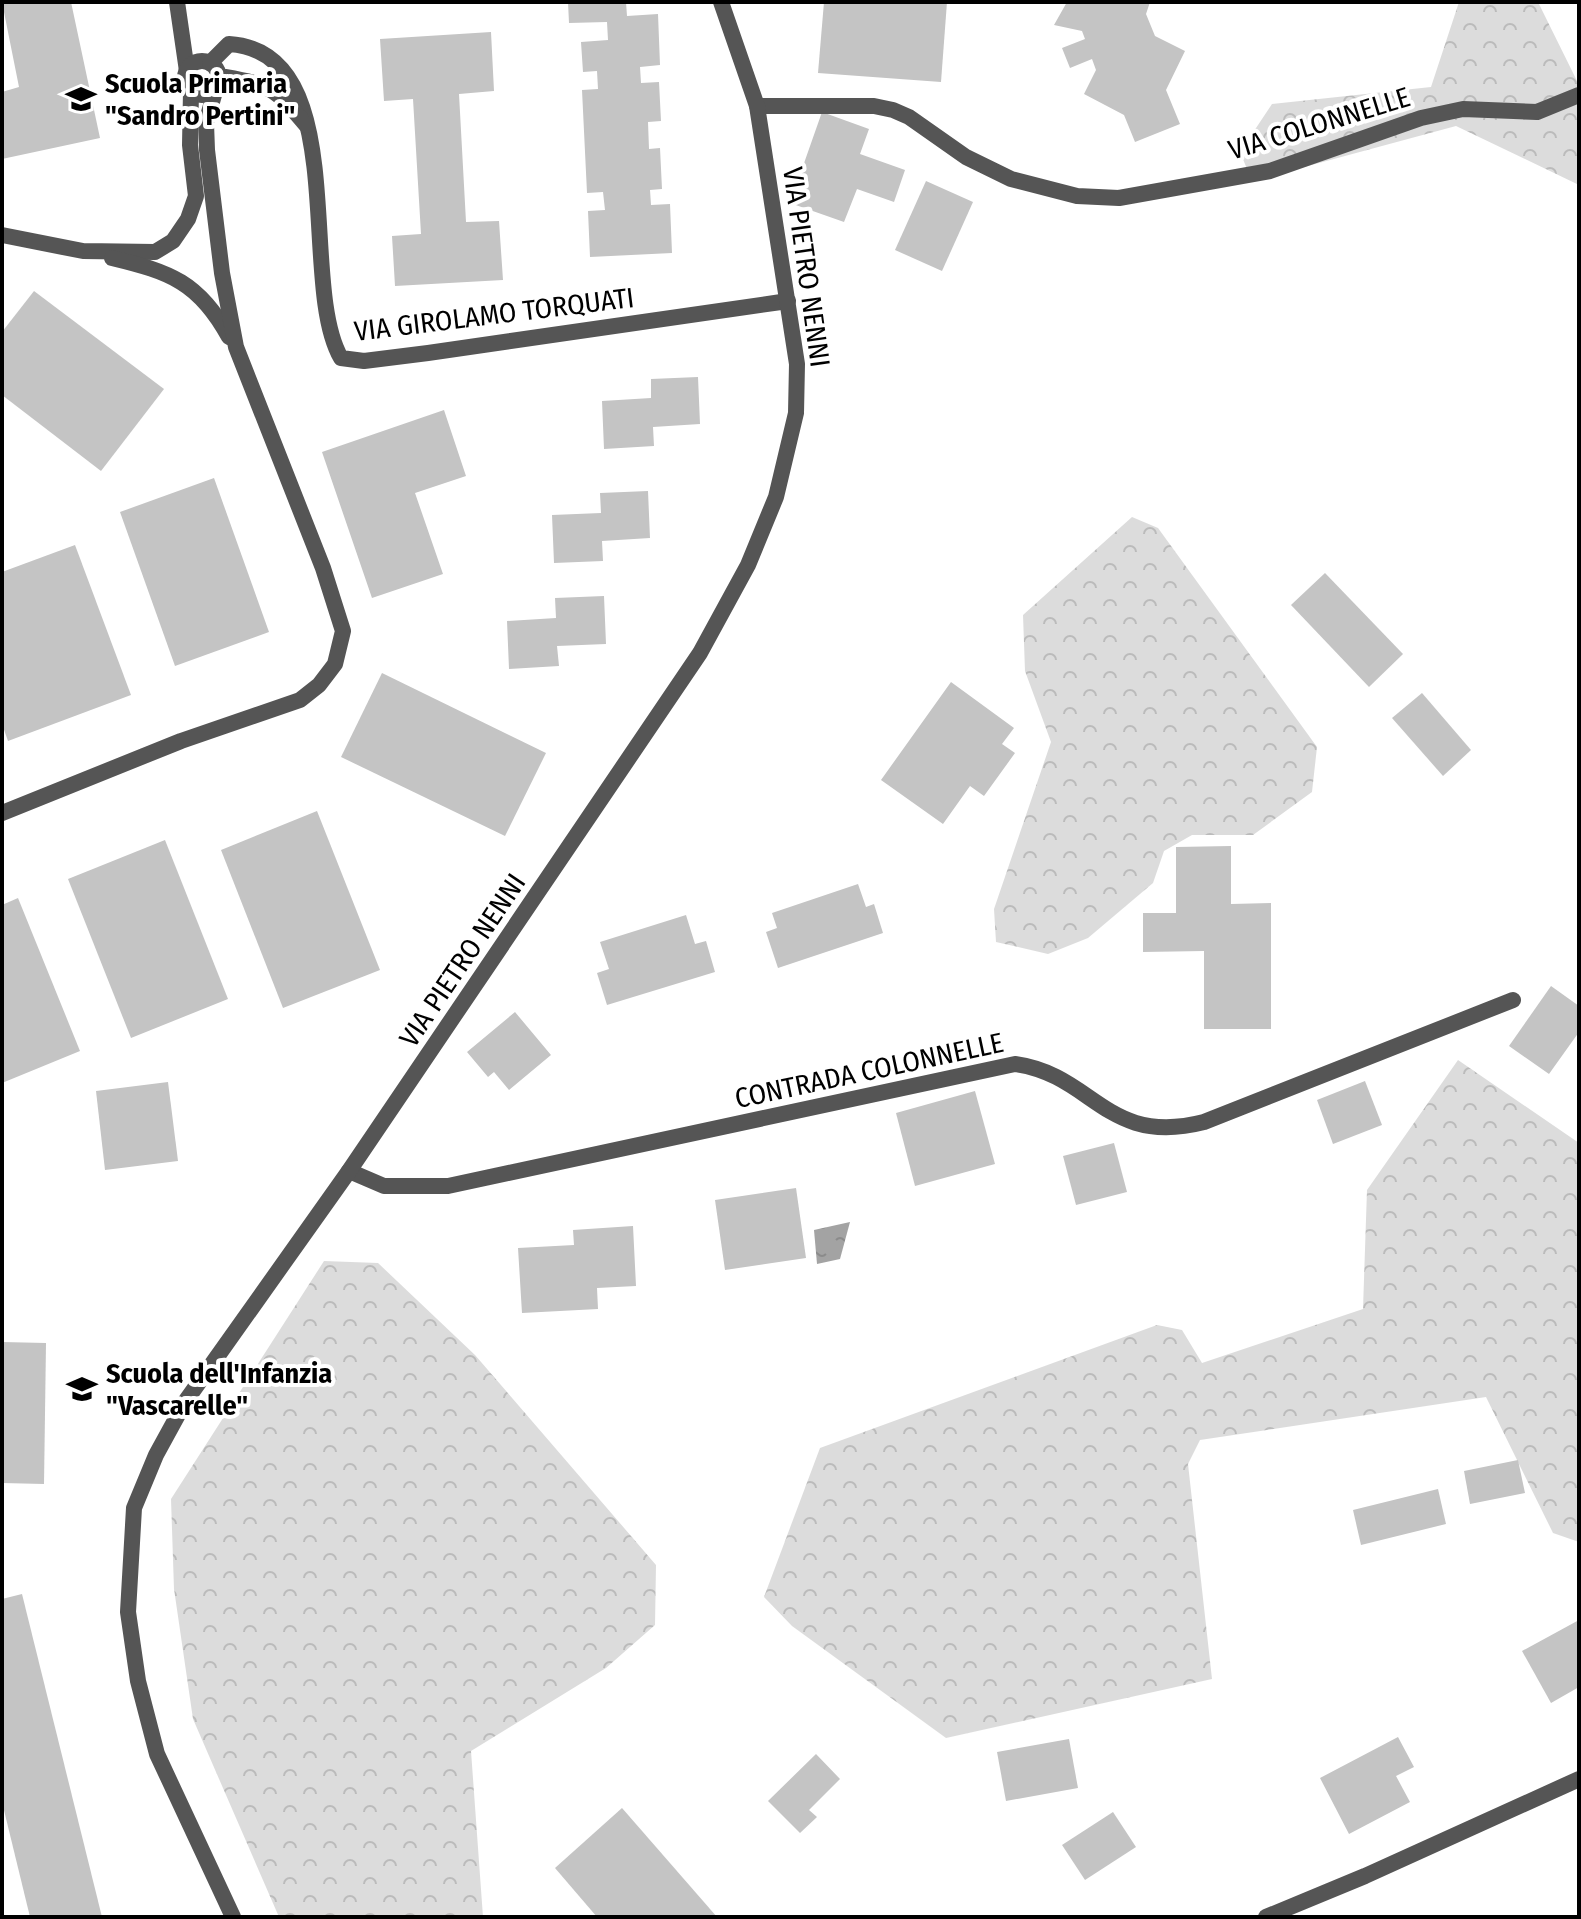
<svg xmlns="http://www.w3.org/2000/svg" width="1581" height="1919" viewBox="0 0 1581 1919" font-family="'Fira Sans Condensed',sans-serif">
  <style>
    .forest { fill: url(#forest-crowns) }
    .water { fill: url(#water-ripples) }
    .building { fill: #c4c4c4 }
    .lines { fill: none; stroke-linecap: round; stroke-linejoin: round }
    .street { stroke: #555; stroke-width: 16 }
    .labels { text-anchor: middle; stroke-width: 8; stroke-linejoin: round; paint-order: stroke }
    .poi-label { font-size: 28px; font-weight: bold; fill: #000; stroke: #fff; text-anchor: start }
    .street-label { font-size: 28px; fill: #000; stroke: #fff }
  </style>
  <defs>
    <pattern id="forest-crowns" width="20" height="18" patternUnits="userSpaceOnUse" patternTransform="scale(2)"><rect width="20" height="18" fill="#dcdcdc"/><path d="M2 6a3 3 0 1 1 6 0M12 15a3 3 0 1 1 6 0" fill="none" stroke="#bbb"/></pattern>
    <pattern id="water-ripples" width="26" height="14" patternUnits="userSpaceOnUse" patternTransform="scale(2)"><rect width="26" height="14" fill="#a3a3a3"/><path d="M2 4q2-2 4 0t4 0M15 11q2-2 4 0t4 0" fill="none" stroke="#8b8b8b"/></pattern>
  </defs>
  <rect width="100%" height="100%" fill="#fff"/>
  <g class="forest">
    <polygon points="1459,2 1538,2 1579,85 1579,185 1456,126 1252,181 1240,152 1272,104 1431,87"/>
    <polygon points="1132,517 1158,528 1317,747 1312,792 1253,835 1192,835 1164,851 1153,883 1088,938 1048,954 996,942 994,909 1051,742 1025,671 1023,615"/>
    <polygon points="1458,1060 1579,1143 1579,1542 1553,1533 1486,1397 1200,1440 1188,1464 1212,1679 946,1738 792,1626 764,1597 820,1448 1157,1325 1182,1330 1202,1363 1363,1309 1367,1190"/>
    <polygon points="324,1261 378,1263 475,1355 656,1565 655,1625 606,1668 471,1751 483,1917 279,1917 193,1719 174,1589 171,1499"/>
  </g>
  <polygon class="water" points="850,1222 840,1259 817,1264 814,1230"/>
  <g class="building">
    <polygon points="2,2 71,2 100,138 2,159 2,92 19,87"/>
    <polygon points="568,2 626,2 627,16 658,14 660,65 640,67 641,83 659,82 661,121 648,122 649,149 660,148 662,189 650,190 651,205 670,204 672,253 590,257 588,211 605,210 603,192 587,193 582,90 598,89 597,71 583,72 581,42 608,40 607,22 569,23"/>
    <polygon points="824,2 947,2 941,82 818,73"/>
    <polygon points="1067,2 1150,2 1146,14 1155,36 1185,51 1166,90 1180,124 1135,142 1124,115 1084,94 1096,70 1092,59 1070,68 1062,48 1085,39 1082,31 1054,25"/>
    <polygon points="491,32 494,91 459,94 466,222 499,221 503,280 395,286 392,236 421,234 413,99 384,101 380,39"/>
    <polygon points="822,112 869,129 860,154 905,170 894,202 857,189 844,222 790,203"/>
    <polygon points="926,181 973,202 942,271 895,250"/>
    <polygon points="34,291 164,389 101,471 2,395 2,332"/>
    <polygon points="698,377 700,424 653,427 654,446 604,449 602,401 651,398 651,379"/>
    <polygon points="444,410 466,476 415,493 443,574 372,598 322,452"/>
    <polygon points="214,478 269,632 175,666 120,512"/>
    <polygon points="648,491 650,538 602,541 603,561 554,563 552,515 601,513 600,493"/>
    <polygon points="75,545 131,695 8,741 2,724 2,572"/>
    <polygon points="1325,573 1403,654 1369,687 1291,605"/>
    <polygon points="604,596 606,644 557,646 559,666 509,669 507,621 556,618 555,598"/>
    <polygon points="382,673 546,753 505,836 341,757"/>
    <polygon points="951,682 1014,728 1002,744 1015,753 984,796 970,786 943,824 881,780"/>
    <polygon points="1422,693 1471,750 1443,776 1392,718"/>
    <polygon points="317,811 380,970 283,1008 221,850"/>
    <polygon points="165,840 228,999 131,1038 68,879"/>
    <polygon points="1231,846 1231,904 1271,903 1271,1029 1204,1029 1204,951 1143,952 1143,913 1176,913 1176,847"/>
    <polygon points="858,884 866,907 874,904 883,933 778,968 766,932 777,928 772,913"/>
    <polygon points="18,898 80,1051 2,1083 2,905"/>
    <polygon points="686,915 695,944 706,941 715,972 607,1005 597,973 609,969 600,942"/>
    <polygon points="1551,986 1579,1006 1579,1032 1549,1074 1509,1046"/>
    <polygon points="515,1012 551,1055 509,1090 494,1072 488,1077 467,1052"/>
    <polygon points="1365,1081 1382,1125 1333,1144 1317,1100"/>
    <polygon points="168,1082 178,1161 105,1170 96,1091"/>
    <polygon points="975,1091 995,1164 915,1186 896,1113"/>
    <polygon points="1114,1143 1127,1192 1076,1205 1063,1156"/>
    <polygon points="796,1188 806,1258 725,1270 715,1200"/>
    <polygon points="633,1226 636,1286 597,1288 598,1309 522,1313 518,1248 574,1245 573,1230"/>
    <polygon points="2,1342 46,1343 44,1484 2,1483"/>
    <polygon points="1518,1460 1525,1493 1470,1504 1464,1471"/>
    <polygon points="1438,1489 1446,1524 1361,1545 1353,1510"/>
    <polygon points="22,1594 102,1917 30,1917 2,1802 2,1599"/>
    <polygon points="1579,1620 1579,1687 1551,1703 1522,1651"/>
    <polygon points="1398,1737 1414,1767 1396,1776 1410,1802 1349,1834 1320,1778"/>
    <polygon points="1069,1739 1078,1788 1006,1801 997,1752"/>
    <polygon points="816,1754 840,1779 809,1810 817,1817 800,1833 768,1801"/>
    <polygon points="622,1808 717,1917 597,1917 555,1868"/>
    <polygon points="1113,1812 1136,1847 1085,1880 1062,1845"/>
  </g>
  <g class="lines">
    <g class="street">
      <polyline points="177,2 187,71"/>
      <circle cx="202" cy="78" r="17"/>
      <path d="M210,63L229,44C354,52 297,282 341,358L364,361L428,353L788,301"/>
      <path d="M218,83L225,77C271,85 276,89 306,125"/>
      <polyline points="757,106 874,106 893,110 909,117 966,157 1011,179 1077,196 1119,198 1270,171 1421,118 1463,109 1537,112 1579,95"/>
      <polyline points="2,235 83,251 155,252 173,241 188,219 196,196 190,145 191,91"/>
      <path d="M112,258C170,272 199,282 229,337"/>
      <polyline points="2,813 181,741 300,700 319,685 335,664 343,631 323,568 236,347 222,273 207,150 206,123 216,88"/>
      <path d="M349,1171L384,1186H448L1015,1064C1094,1075 1106,1147 1204,1122L1513,1000"/>
      <polyline points="233,1917 157,1754 138,1681 128,1612 134,1508 156,1455 185,1402 349,1171 700,653 748,565 776,497 796,413 797,364 757,106 721,2"/>
      <polyline points="1266,1917 1365,1876 1579,1779"/>
    </g>
  </g>
  <defs>
    <g id="school-bare" transform="scale(2.4)"><path d="M0-5L7-2L0 1L-7-2ZM-4 1L0 2.5L4 1V4Q0 6-4 4Z" fill="#000" stroke="#fff" stroke-width="2.5" paint-order="stroke"/></g>
  </defs>
  <g fill-rule="evenodd">
    <use href="#school-bare" x="81" y="99"/>
    <use href="#school-bare" x="82" y="1389"/>
  </g>
  <g class="labels">
    <g class="poi-label">
      <text x="105" y="93">Scuola Primaria<tspan x="105" dy="32">"Sandro Pertini"</tspan></text>
      <text x="106" y="1383">Scuola dell'Infanzia<tspan x="106" dy="32">"Vascarelle"</tspan></text>
    </g>
    <g class="street-label">
      <text transform="translate(1319 123) rotate(-17)" y="10">VIA COLONNELLE</text>
      <text transform="translate(807 267) rotate(82)" y="10">VIA PIETRO NENNI</text>
      <text transform="translate(494 314) rotate(-7)" y="10">VIA GIROLAMO TORQUATI</text>
      <text transform="translate(462 960) rotate(-56)" y="10">VIA PIETRO NENNI</text>
      <text transform="translate(869 1070) rotate(-12)" y="10">CONTRADA COLONNELLE</text>
    </g>
  </g>
  <rect width="1581" height="1919" fill="none" stroke="#000000" stroke-width="8"/>
</svg>
